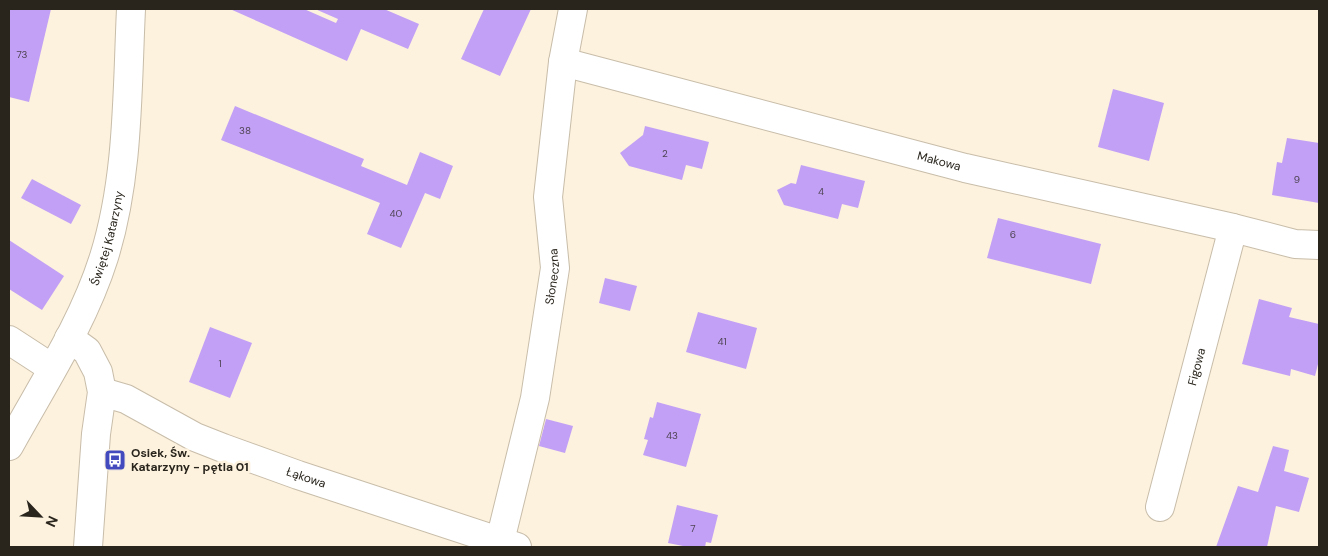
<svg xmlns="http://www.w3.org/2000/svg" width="1328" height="556" viewBox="0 0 1328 556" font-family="'DM Sans',sans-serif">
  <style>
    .building { fill: #c2a0f5 }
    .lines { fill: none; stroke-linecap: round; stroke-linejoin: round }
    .minor-casing { stroke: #c8bda9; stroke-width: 30 }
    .minor { stroke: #fff; stroke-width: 28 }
    .labels { text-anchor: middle; stroke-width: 5; stroke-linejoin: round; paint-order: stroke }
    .number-label { font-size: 10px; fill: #4f4453 }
    .street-label { font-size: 12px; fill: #29251d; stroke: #fdf2de }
    .poi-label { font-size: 12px; font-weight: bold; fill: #29251d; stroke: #fdf2de; text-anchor: start }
  </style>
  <rect width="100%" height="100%" fill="#fdf2de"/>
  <g class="building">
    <polygon points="9,9 51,9 29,102 9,97"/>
    <polygon points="230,9 304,9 336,23 338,19 315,9 384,9 419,24 408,49 361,29 347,61"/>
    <polygon points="484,9 531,9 500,76 461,59"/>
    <polygon points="1113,89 1164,103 1149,161 1098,147"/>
    <polygon points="235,106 364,159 361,166 407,185 420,152 453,166 440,199 425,193 401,248 367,234 380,203 221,140"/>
    <polygon points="645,126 709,142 702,169 686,165 682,180 629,166 620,153 643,135"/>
    <polygon points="1287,138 1319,143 1319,203 1272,195 1277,162 1282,163"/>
    <polygon points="801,165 865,181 858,208 842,204 838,219 784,205 777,190 791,183 796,184"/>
    <polygon points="32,179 81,205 71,224 21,198"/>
    <polygon points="998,218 1101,244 1091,284 987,258"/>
    <polygon points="9,240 64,276 42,310 9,289"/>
    <polygon points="605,278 637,286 630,311 599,303"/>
    <polygon points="1259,299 1292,308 1289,317 1319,324 1319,360 1315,376 1291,369 1290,376 1242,364"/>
    <polygon points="698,312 757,328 746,369 686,352"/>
    <polygon points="210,327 252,343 230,398 189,382"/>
    <polygon points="657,402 701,414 686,467 643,455 648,440 644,439 650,417 653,418"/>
    <polygon points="546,419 573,426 565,453 539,446"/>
    <polygon points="1273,446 1289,450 1284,471 1309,478 1299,512 1276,506 1267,547 1216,547 1238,486 1258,492"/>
    <polygon points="677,505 718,515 711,543 706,542 705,547 688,547 668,543"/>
  </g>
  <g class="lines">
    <g class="minor-casing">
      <g id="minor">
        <path id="s1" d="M563,62L965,168L1233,228L1295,244L1319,245"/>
        <polyline points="69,338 87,351 98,372 102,392 96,434 88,547"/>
        <polyline points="9,340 52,368"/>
        <path id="s2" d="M102,392L126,399L195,437L223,448L298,475L517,547"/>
        <path id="s3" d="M9,446C43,384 83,324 104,257C129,177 127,91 131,9"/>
        <path id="s4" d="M1160,507L1233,228"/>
        <path id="s5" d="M500,541L535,398L555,268L548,197L563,62L573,9"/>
      </g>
    </g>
    <use href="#minor" class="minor"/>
  </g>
  <defs>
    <g id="bus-square" transform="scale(1.125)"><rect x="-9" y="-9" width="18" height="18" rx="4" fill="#434abe" stroke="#fdf2de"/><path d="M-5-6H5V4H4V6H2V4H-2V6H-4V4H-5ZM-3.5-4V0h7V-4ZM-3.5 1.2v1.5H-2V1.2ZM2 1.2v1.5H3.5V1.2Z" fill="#fff"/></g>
  </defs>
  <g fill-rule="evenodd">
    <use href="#bus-square" x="115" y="460"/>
  </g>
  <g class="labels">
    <g class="number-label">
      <text x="22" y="58">73</text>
      <text x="245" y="134">38</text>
      <text x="665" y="157">2</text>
      <text x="1297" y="183">9</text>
      <text x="821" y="195">4</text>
      <text x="396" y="217">40</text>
      <text x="1013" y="238">6</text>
      <text x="722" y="345">41</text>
      <text x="220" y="367">1</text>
      <text x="672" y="439">43</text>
      <text x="693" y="532">7</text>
    </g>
    <g class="street-label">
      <text dy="4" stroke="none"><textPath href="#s1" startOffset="389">Makowa</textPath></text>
      <text dy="4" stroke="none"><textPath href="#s3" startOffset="231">Świętej Katarzyny</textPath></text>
      <text dy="4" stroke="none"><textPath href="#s5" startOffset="270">Słoneczna</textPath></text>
      <text dy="4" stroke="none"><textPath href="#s4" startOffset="145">Figowa</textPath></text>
      <text dy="4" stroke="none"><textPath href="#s2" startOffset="222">Łąkowa</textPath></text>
    </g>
    <g class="poi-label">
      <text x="131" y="457">Osiek, Św.<tspan x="131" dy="14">Katarzyny - pętla 01</tspan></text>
    </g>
  </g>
  <rect width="1328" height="556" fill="none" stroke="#29251d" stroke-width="20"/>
  <g transform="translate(40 516) rotate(115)" stroke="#fdf2de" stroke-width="4" paint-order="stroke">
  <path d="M0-4L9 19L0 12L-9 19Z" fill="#29251d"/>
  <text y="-8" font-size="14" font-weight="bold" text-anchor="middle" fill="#29251d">N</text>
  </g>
</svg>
